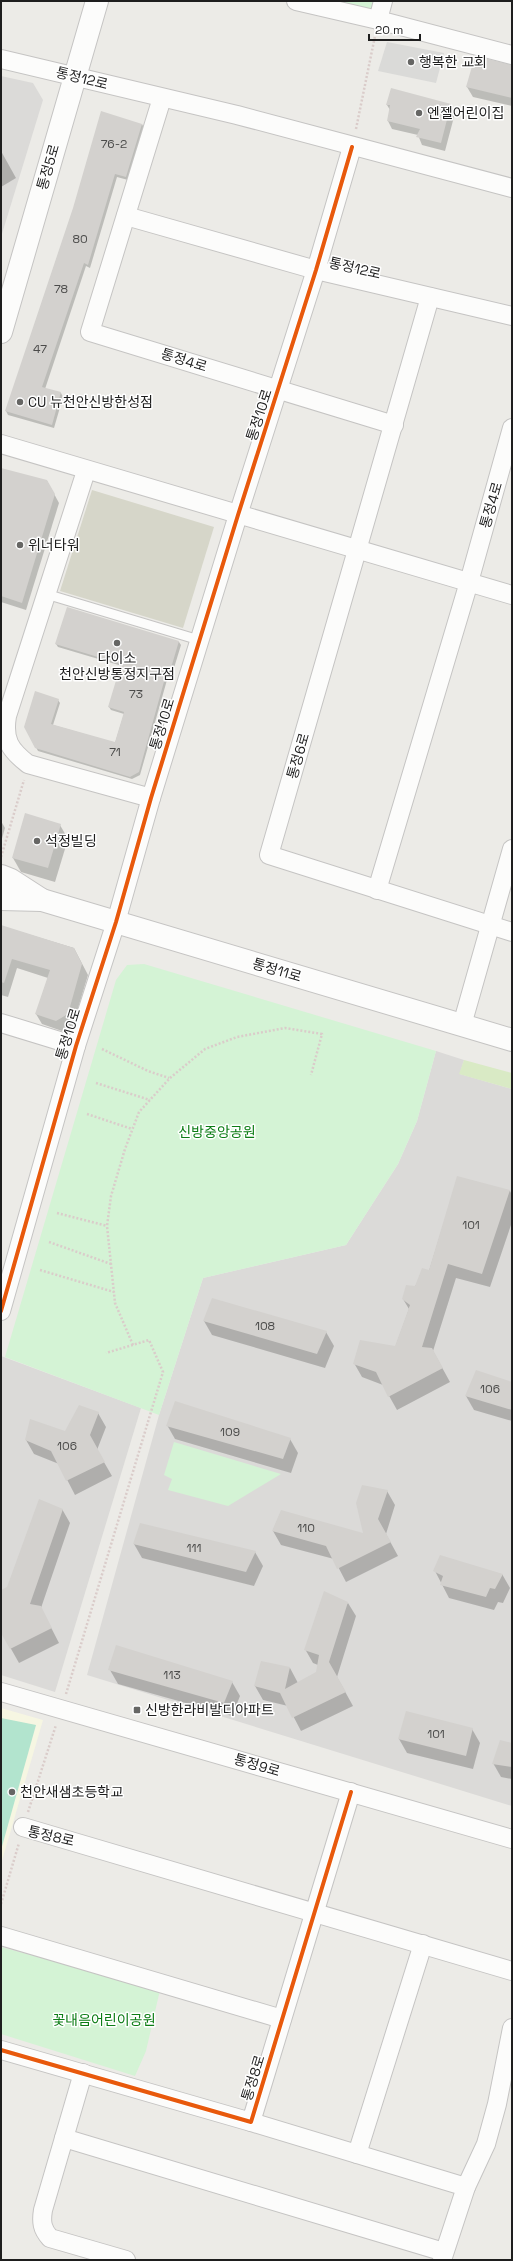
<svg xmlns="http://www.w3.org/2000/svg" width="513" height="2261" viewBox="0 0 513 2261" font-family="'Space Grotesk','Noto Sans KR',sans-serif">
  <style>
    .residential { fill: #dbdad8 }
    .education { fill: #f6f6e2 }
    .religious { fill: #dadad8 }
    .construction { fill: #d6d6c9 }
    .grass { fill: #d9eac5 }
    .park { fill: #d4f3d5 }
    .pitch { fill: #b2e4ce }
    .shadow { fill: #0003 }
    .building { fill: #d3d1ce }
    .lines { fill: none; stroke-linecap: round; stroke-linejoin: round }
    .service-casing { stroke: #c5c4c3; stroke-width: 11 }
    .minor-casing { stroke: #c5c4c3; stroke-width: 20 }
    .tertiary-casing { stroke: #c5c4c3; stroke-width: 24 }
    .path { stroke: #daccca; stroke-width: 2.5; stroke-dasharray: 2 2; stroke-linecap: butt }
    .service { stroke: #fcfcfb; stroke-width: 9 }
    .minor { stroke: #fcfcfb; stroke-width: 18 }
    .tertiary { stroke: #fcfcfb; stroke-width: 22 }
    .cycleway-casing { stroke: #fff; stroke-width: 6 }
    .cycleway { stroke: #e8590c; stroke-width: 4 }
    .poi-dot { fill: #666664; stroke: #fff; stroke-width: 1.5 }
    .labels { text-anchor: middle; stroke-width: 3; stroke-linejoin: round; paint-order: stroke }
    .number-label { font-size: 12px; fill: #4b4b4a }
    .poi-label { font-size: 14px; fill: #1e1e1e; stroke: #fff; text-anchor: start }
    .street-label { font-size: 14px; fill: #1e1e1e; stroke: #fff }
    .park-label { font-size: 14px; fill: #0c7d15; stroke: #fff }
  </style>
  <rect width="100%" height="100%" fill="#ecebe7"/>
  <g class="residential">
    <polygon points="1,76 33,83 43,100 1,237"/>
    <polygon points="436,1051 464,1060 460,1074 512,1089 512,1806 87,1675 159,1415 203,1278 346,1245 398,1164 417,1121"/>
    <polygon points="1,1356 141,1408 55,1692 1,1675"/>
  </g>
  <polygon class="education" points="1,1708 43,1720 1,1864"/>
  <polygon class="religious" points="387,42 444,53 436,83 378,71"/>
  <polygon class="construction" points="92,490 214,527 183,628 60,591"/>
  <polygon class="grass" points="464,1060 512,1073 512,1089 459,1074"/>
  <g class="park">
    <polygon points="333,1 376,1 374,10"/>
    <polygon points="144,964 436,1051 417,1121 398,1164 346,1245 203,1278 159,1415 5,1357 116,980 127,965"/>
    <polygon points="174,1442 281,1474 228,1506 168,1490 172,1479 164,1475"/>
    <polygon points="1,1947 160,1990 146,2051 135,2076 1,2034"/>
  </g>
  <polygon class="pitch" points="1,1718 36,1725 1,1850"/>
  <g class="shadow">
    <polygon points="512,66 512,106 473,97 467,87"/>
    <polygon points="387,105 451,105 455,113 445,151 422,145 418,135 392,129 388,121 390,110"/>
    <polygon points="142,124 144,128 128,180 117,177 90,268 86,266 45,389 61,393 63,397 54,428 8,415 6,411 74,208"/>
    <polygon points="1,151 16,178 1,187"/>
    <polygon points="1,469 47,481 59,503 26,610 1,602"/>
    <polygon points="68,608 179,642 181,645 170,681 167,680 140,775 132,779 38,751 25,727 58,700 60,703 53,725 115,743 124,714 111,710 109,707 122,666 58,647 56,644"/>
    <polygon points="1,821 5,828 1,842"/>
    <polygon points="60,825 68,839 55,882 21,872 13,858"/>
    <polygon points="1,926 74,948 88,975 73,1025 62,1031 42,1024 36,1014 48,978 17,968 8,997 1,995"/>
    <polygon points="458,1177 510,1191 512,1195 512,1222 490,1287 456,1278 433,1351 450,1382 397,1410 383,1385 362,1377 354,1363 395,1348 409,1309 403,1299 429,1271"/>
    <polygon points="204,1321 326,1332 334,1346 325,1368 212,1335"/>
    <polygon points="512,1383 512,1421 474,1410 466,1396"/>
    <polygon points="98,1413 106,1427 97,1450 112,1476 75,1495 59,1464 34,1454 26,1440 66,1432"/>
    <polygon points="167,1425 290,1439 298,1453 291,1473 175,1439"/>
    <polygon points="387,1491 395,1505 386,1534 398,1556 346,1582 334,1559 281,1545 273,1531 365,1534"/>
    <polygon points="62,1509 70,1523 41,1608 59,1643 19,1663 1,1631 1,1593 5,1594"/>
    <polygon points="134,1544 255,1552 263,1566 254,1586 142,1558"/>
    <polygon points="435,1571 502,1574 510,1588 503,1603 498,1602 494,1610 449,1598"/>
    <polygon points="348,1603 356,1616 337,1677 353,1706 301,1731 288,1706 263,1700 255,1686 290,1668 298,1683 317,1673 318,1665 313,1663 305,1649"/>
    <polygon points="110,1670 232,1682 240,1696 232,1716 118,1684"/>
    <polygon points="472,1729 480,1743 473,1769 407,1753 399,1739"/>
    <polygon points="512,1744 512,1779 501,1777 493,1763"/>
  </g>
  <g class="building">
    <polygon points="475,56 512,65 512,98 466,87"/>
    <polygon points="391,88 451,104 441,143 416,137 420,129 387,121 390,105 386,105"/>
    <polygon points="101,111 142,124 126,177 115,174 88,265 84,263 42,387 61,392 52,425 5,411 73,208"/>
    <polygon points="1,468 47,480 55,494 22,603 1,596"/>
    <polygon points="67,607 179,641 168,678 165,678 139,772 130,777 35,748 24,727 35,691 59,699 51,724 115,742 124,712 108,707 121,664 55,644"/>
    <polygon points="25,813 61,824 48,868 12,858"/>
    <polygon points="1,925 74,948 82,964 68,1014 56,1021 35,1014 50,970 12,959 4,983 1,982"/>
    <polygon points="457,1176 510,1190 482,1274 448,1264 422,1347 432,1348 443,1368 388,1397 376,1372 353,1364 360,1340 395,1346 410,1305 402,1299 406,1285 415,1286 422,1268 429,1270"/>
    <polygon points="212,1298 327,1331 317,1354 203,1321"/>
    <polygon points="476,1370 512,1382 512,1410 465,1396"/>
    <polygon points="175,1401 291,1438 283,1459 166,1426"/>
    <polygon points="79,1405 99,1412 90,1435 105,1462 66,1481 51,1451 25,1440 30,1419 65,1431"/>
    <polygon points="362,1485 388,1490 378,1519 391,1542 337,1569 326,1546 272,1531 281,1510 363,1533 356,1503"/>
    <polygon points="39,1499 63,1509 30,1604 41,1606 52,1628 10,1649 1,1633 1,1590 7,1587"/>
    <polygon points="140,1523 256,1551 246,1572 133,1544"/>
    <polygon points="440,1555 503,1574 495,1589 490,1588 486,1597 440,1585 443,1576 433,1571"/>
    <polygon points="324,1591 348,1602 329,1662 346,1692 292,1718 280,1693 254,1686 261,1661 290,1667 285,1689 316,1672 319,1655 304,1650"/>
    <polygon points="116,1645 233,1681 224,1703 108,1670"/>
    <polygon points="406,1711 473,1728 466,1756 398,1739"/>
    <polygon points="500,1740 512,1743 512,1767 492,1764"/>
  </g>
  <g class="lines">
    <g class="service-casing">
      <polyline id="service" points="46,594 199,640"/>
    </g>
    <g class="minor-casing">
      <g id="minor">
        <polyline points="296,1 378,20"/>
        <polyline points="383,1 378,20 512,55"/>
        <polyline points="1,59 237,115 512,188"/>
        <polyline points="162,98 90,332 394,425"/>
        <polyline points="126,216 316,270 512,316"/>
        <polyline points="430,297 269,855 512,932"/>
        <polyline points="1,444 512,595"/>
        <path d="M86,471L7,716C3,740 10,750 28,764L151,798"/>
        <polyline points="377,890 469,582 512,428"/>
        <polyline points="1,1023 76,1046"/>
        <polyline points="462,1025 512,849"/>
        <polyline points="1,1311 76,1046 116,922 151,798 238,515 316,270 352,147"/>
        <polyline points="1,1692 512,1839"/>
        <polyline points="23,1827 512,1971"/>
        <polyline points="1,1936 282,2019"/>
        <polyline points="1,2050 251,2122 351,1792"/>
        <path d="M83,2073L43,2210C41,2222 42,2229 50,2238L126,2260"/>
        <polyline points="251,2122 466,2187"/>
        <polyline points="64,2138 444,2252"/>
        <polyline points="357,2154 423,1944"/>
        <polyline points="442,2260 466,2187 486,2144 497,2104 512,2028"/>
      </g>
    </g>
    <g class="tertiary-casing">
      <g id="tertiary">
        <polyline points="1,332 97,1"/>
        <polyline points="1,876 11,880 42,900"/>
        <polyline points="1,899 42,900 512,1040"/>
      </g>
    </g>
    <g class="path">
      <polyline points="356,129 375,36"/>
      <polyline points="1,857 24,780"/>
      <polyline points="102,1049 148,1071 169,1078"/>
      <polyline points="96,1083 150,1100"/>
      <polyline points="87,1114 132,1129"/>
      <polyline points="57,1213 107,1226"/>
      <polyline points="49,1242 111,1264"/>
      <polyline points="40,1270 114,1292"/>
      <polyline points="133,1345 115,1303 107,1226 111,1196 125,1149 139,1112 170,1078 205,1049 237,1037 285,1028 322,1034 311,1075"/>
      <polyline points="66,1694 163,1372 149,1340 106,1353"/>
      <polyline points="28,1812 56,1725"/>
      <polyline points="1,1904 19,1843"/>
    </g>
    <use href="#service" class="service"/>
    <use href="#minor" class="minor"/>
    <use href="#tertiary" class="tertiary"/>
    <g class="cycleway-casing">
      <g id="cycleway">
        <polyline points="1,1311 76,1046 116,922 151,798 238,515 316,270 352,147"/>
        <polyline points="1,2050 251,2122 351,1792"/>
      </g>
    </g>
    <use href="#cycleway" class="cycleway"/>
  </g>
  <g class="poi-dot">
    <circle cx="411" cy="62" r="4"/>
    <circle cx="419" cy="113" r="4"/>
    <circle cx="20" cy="402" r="4"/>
    <circle cx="20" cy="545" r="4"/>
    <circle cx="117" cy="643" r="4"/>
    <circle cx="37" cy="841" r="4"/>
    <rect x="133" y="1706" width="8" height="8" rx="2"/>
    <circle cx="12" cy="1792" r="4"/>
  </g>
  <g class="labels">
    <g class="number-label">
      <text x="114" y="148">76-2</text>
      <text x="80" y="243">80</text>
      <text x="61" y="293">78</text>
      <text x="40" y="353">47</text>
      <text x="136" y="698">73</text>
      <text x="115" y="756">71</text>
      <text x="471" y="1229">101</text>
      <text x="265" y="1330">108</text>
      <text x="490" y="1393">106</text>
      <text x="230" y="1436">109</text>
      <text x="67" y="1450">106</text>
      <text x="306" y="1532">110</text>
      <text x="194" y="1552">111</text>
      <text x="172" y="1679">113</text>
      <text x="436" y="1738">101</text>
    </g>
    <g class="poi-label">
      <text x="419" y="67">행복한 교회</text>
      <text x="427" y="118">엔젤어린이집</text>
      <text x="28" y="407">CU 뉴천안신방한성점</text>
      <text x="28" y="550">위너타워</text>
      <text x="117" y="663" text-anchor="middle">다이소<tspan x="117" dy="16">천안신방통정지구점</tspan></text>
      <text x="45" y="846">석정빌딩</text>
      <text x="145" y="1715">신방한라비발디아파트</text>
      <text x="20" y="1797">천안새샘초등학교</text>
    </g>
    <g class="street-label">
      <text transform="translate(82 78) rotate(14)" y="5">통정12로</text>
      <text transform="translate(48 167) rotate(-74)" y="5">통정5로</text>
      <text transform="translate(355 268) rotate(13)" y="5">통정12로</text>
      <text transform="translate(184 360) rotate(17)" y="5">통정4로</text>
      <text transform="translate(259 415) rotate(-72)" y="5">통정10로</text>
      <text transform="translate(491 505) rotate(-74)" y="5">통정4로</text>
      <text transform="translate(162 724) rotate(-73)" y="5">통정10로</text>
      <text transform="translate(298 756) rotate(-74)" y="5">통정6로</text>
      <text transform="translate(277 970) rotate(16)" y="5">통정11로</text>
      <text transform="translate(68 1034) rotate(-73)" y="5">통정10로</text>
      <text transform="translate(257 1765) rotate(16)" y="5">통정9로</text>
      <text transform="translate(51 1836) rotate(13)" y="5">통정8로</text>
      <text transform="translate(253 2078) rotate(-73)" y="5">통정8로</text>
    </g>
    <g class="park-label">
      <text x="217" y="1137">신방중앙공원</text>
      <text x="104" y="2025">꽃내음어린이공원</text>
    </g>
  </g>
  <rect width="513" height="2261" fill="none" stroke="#1e1e1e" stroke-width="4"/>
  <path d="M369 34v6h51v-6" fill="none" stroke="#1e1e1e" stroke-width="2"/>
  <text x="375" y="34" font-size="12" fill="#1e1e1e" stroke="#ffffff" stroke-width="3" paint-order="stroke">20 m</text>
</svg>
